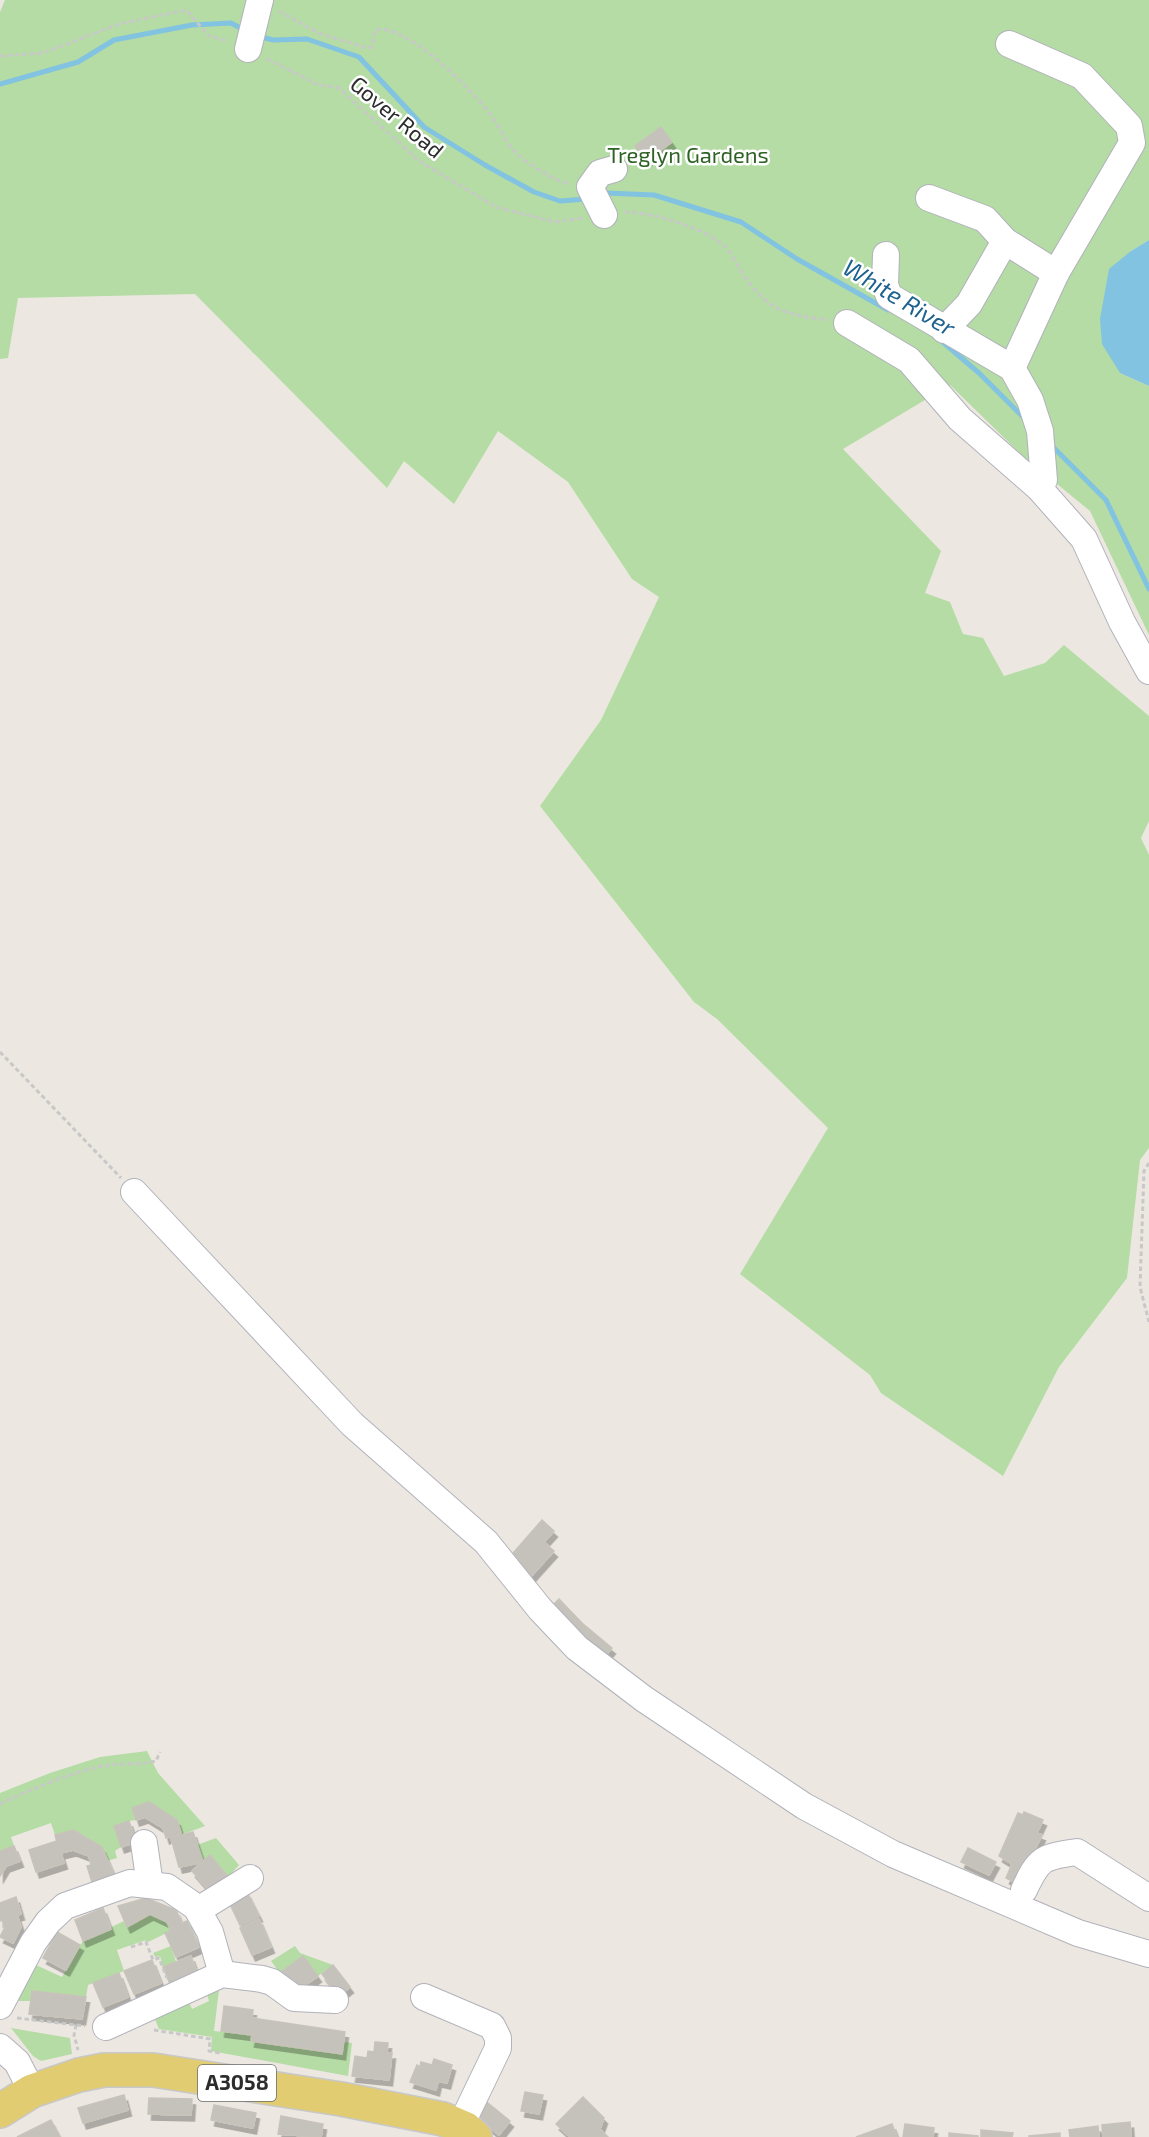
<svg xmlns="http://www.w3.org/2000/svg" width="1149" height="2137" viewBox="0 0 1149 2137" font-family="'Exo 2',sans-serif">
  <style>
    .green { fill: #b4dca4 }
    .water { fill: #81c3e1 }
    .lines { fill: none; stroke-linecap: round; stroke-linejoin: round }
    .stream { stroke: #81c3e1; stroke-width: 5 }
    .building { fill: #c5c2bc; stroke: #c8c3ba; stroke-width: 1.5; filter: url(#shadow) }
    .minor-casing { stroke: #b1b2bb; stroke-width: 28 }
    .major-casing { stroke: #c8c8c8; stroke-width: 36 }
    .path { stroke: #c8c8c8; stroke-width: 3; stroke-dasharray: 4.5 3; stroke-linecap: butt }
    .minor { stroke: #fff; stroke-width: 26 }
    .major { stroke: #e1cc71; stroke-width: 33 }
    .labels { text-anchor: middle; stroke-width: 5; stroke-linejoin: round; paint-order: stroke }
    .shield { fill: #fff; stroke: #6b6b6b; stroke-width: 1.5 }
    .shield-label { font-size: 21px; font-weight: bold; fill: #2c2c2c }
    .street-label { font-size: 22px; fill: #2c2c2c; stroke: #fff }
    .park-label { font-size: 22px; fill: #2e6224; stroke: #fff }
    .water-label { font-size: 24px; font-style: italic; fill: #1e628f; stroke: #fff }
  </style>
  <defs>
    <filter id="shadow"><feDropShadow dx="3.5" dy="6" stdDeviation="0" flood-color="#0004"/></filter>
  </defs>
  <rect width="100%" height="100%" fill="#ece8e1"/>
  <g class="green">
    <polygon points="5,0 1149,0 1149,240 1131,251 1120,373 1149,386 1149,635 1090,511 1023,456 950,385 843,449 941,551 925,593 950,602 963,634 983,638 1004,676 1045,663 1064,645 1149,716 1149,821 1141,838 1149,855 1149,1148 1140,1160 1127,1278 1059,1367 1003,1476 881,1393 870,1375 740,1274 828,1128 717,1019 694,1002 540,806 601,720 659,597 632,579 568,482 498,431 454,504 404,461 387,488 195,294 18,298 8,358 0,359 0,12"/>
    <polygon points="147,1751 158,1773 205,1826 181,1835 177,1820 149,1802 132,1808 136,1820 129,1821 121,1847 115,1851 117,1858 107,1861 102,1847 73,1830 55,1835 51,1823 11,1837 14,1846 0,1851 0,1793 50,1773 100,1757"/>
    <polygon points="216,1838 239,1865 228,1877 210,1856 203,1862 197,1845"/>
    <polygon points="150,1914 167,1922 171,1931 148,1942 146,1940 117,1950 124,1971 88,1985 86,1997 32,1992 31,2001 17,2001 36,1965 62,1977 83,1941 124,1921 127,1927"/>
    <polygon points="171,1946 176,1962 163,1967 160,1956 155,1957 153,1953"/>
    <polygon points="295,1946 300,1953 333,1965 318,1976 280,1973 271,1961"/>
    <polygon points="219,1990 214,2031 252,2035 252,2041 342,2054 344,2042 352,2043 348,2076 211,2051 212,2037 159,2029 154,2017 189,2002 192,2009 209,2001 207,1994"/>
    <polygon points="11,2028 70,2038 72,2054 41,2061 33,2056"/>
  </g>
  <polygon class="water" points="1149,240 1149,386 1120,373 1102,344 1100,319 1109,269 1131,251"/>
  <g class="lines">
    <g class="stream">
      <polyline points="258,36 273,40 307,39 359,57 424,127 485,165 534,192 560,201 587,199"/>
      <polyline points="0,84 78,62 114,40 192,25 231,23 244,30"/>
      <polyline points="606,193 654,195 741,222 797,259 888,310"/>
      <polyline points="938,338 979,373 1025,419"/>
      <polyline points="1051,445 1106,500 1149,589"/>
    </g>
  </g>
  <g class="building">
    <polygon points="661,127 672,142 645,162 635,146"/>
    <polygon points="542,1520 554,1531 544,1542 554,1551 527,1581 507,1560"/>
    <polygon points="559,1599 582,1623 612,1648 602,1659 548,1610"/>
    <polygon points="149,1802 177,1820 181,1833 166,1838 163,1828 145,1817 136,1820 132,1808"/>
    <polygon points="1024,1812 1043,1820 1037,1833 1042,1835 1033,1853 1030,1852 1014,1882 1006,1878 1012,1864 999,1856 1018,1813 1023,1815"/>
    <polygon points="129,1821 136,1842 121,1847 114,1826"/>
    <polygon points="73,1830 102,1847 114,1875 92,1882 87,1866 91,1865 89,1856 73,1850 60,1853 55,1835"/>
    <polygon points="193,1832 203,1862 179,1867 171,1838"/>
    <polygon points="57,1841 64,1863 36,1872 29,1850"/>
    <polygon points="14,1846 20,1861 6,1866 0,1876 0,1851"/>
    <polygon points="968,1848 996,1862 989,1875 961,1862"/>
    <polygon points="210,1855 228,1877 210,1892 192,1871"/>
    <polygon points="247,1892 259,1916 240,1925 228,1900"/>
    <polygon points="16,1897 21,1914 17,1915 21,1927 13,1943 0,1937 5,1927 2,1920 0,1921 0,1903"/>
    <polygon points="146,1898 176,1910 182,1923 187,1921 199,1947 176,1957 165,1933 171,1931 167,1922 150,1914 127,1927 118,1906"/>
    <polygon points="103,1908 111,1929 83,1941 75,1920"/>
    <polygon points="259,1919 271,1947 252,1955 240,1928"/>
    <polygon points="57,1932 80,1945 66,1970 43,1958"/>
    <polygon points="191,1956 197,1973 170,1984 163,1967"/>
    <polygon points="303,1956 318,1976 294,1993 280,1973"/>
    <polygon points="152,1960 161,1983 134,1994 124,1971"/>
    <polygon points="333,1965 350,1987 339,1996 322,1974"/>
    <polygon points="119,1973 128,1997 103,2007 93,1983"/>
    <polygon points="32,1991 86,1997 82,2019 29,2014"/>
    <polygon points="224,2006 253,2010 252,2018 345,2032 342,2054 251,2041 252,2035 221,2031"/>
    <polygon points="375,2042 388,2043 387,2053 392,2053 389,2080 352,2076 355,2056 367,2058 368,2051 374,2052"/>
    <polygon points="434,2059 452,2065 447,2083 438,2081 436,2090 410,2082 417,2065 420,2067 421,2062 432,2065"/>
    <polygon points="525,2092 543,2095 539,2114 521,2111"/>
    <polygon points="124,2095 128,2110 83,2123 78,2108"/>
    <polygon points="583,2097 604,2118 600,2129 608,2137 570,2137 556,2124"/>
    <polygon points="149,2098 192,2099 191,2115 148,2114"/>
    <polygon points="483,2099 510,2121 499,2135 471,2113"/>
    <polygon points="214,2105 256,2113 253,2128 211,2120"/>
    <polygon points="281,2116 323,2124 321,2137 278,2134"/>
    <polygon points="51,2120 60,2137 17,2137"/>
    <polygon points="1130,2122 1131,2137 1103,2137 1102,2125"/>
    <polygon points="892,2124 897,2137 856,2137"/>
    <polygon points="905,2124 934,2128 933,2137 903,2137"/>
    <polygon points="1098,2126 1099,2137 1070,2137 1069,2130"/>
    <polygon points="981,2130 1013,2133 1012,2137 981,2137"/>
    <polygon points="949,2133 978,2136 978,2137 949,2137"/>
    <polygon points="1060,2133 1060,2137 1029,2137 1029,2136"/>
  </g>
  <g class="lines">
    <g class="minor-casing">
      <g id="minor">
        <polyline points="1009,44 1082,76 1129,126 1132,143 1056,273 1012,368"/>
        <polyline points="248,49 260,0"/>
        <polyline points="929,198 985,219 1005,241 1056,273"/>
        <polyline points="604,215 590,187 600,173 614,169"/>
        <polyline points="886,255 885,285 889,296 1012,368 1030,400 1040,431 1044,480 1039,488"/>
        <polyline points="847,323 909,360 960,419 1039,488 1084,539 1122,622 1149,671"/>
        <polyline points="944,330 969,304 1005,241"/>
        <polyline points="134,1192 352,1424 486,1542 540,1609 577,1648 644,1699 804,1806 893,1854 1078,1933 1149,1954"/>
        <polyline points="144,1843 150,1885"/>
        <path d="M1024,1890C1039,1858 1042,1857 1077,1852L1149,1898"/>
        <polyline points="198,1910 250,1878"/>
        <polyline points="424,1997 492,2026 498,2038 498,2048 460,2127"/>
        <polyline points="0,2006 33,1943 48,1922 65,1906 130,1883 167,1887 196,1907 210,1932 222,1974"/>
        <polyline points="106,2027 222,1974 262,1979 272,1982 294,1998 335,2000"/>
        <polyline points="0,2047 17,2062 32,2091"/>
      </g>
    </g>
    <g class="major-casing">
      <polyline id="major" points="0,2111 32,2091 79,2075 104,2070 153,2070 341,2099 443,2119 466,2129 475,2137"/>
    </g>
    <g class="path">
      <path d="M279,11L318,33L367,48L372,47L375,30C406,22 472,90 490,114C498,125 504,138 512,149C521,160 557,183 571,184"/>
      <polyline points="0,56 43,53 119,24 186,10 209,36 228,41"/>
      <polyline points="267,59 319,85 339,88 419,161 496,207 555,222 583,218"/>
      <path d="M625,212C650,212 707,228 725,247C732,254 737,265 743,274C769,312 784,314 828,320"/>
      <polyline points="0,1052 121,1178"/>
      <polyline points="1149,1163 1144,1171 1140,1287 1149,1322"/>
      <path d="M0,1804C31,1789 76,1770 110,1765C126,1763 141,1765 156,1761L160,1752"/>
      <polyline points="131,1947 146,1942 153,1960 159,1958 167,1978"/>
      <polyline points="17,2018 85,2026"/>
      <polyline points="76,2025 74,2035 78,2050"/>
      <polyline points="154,2030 210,2039 209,2051 220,2053"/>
    </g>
    <use href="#minor" class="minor"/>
    <use href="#major" class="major"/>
  </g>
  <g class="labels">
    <rect class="shield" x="198" y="2065" width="78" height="36" rx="4.5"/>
    <g class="shield-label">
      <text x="237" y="2090">A3058</text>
    </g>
    <g class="street-label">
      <text transform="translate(397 117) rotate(40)" y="8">Gover Road</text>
    </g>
    <g class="park-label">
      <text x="688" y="163">Treglyn Gardens</text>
    </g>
    <g class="water-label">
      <text transform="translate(899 298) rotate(31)" y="8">White River</text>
    </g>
  </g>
</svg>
